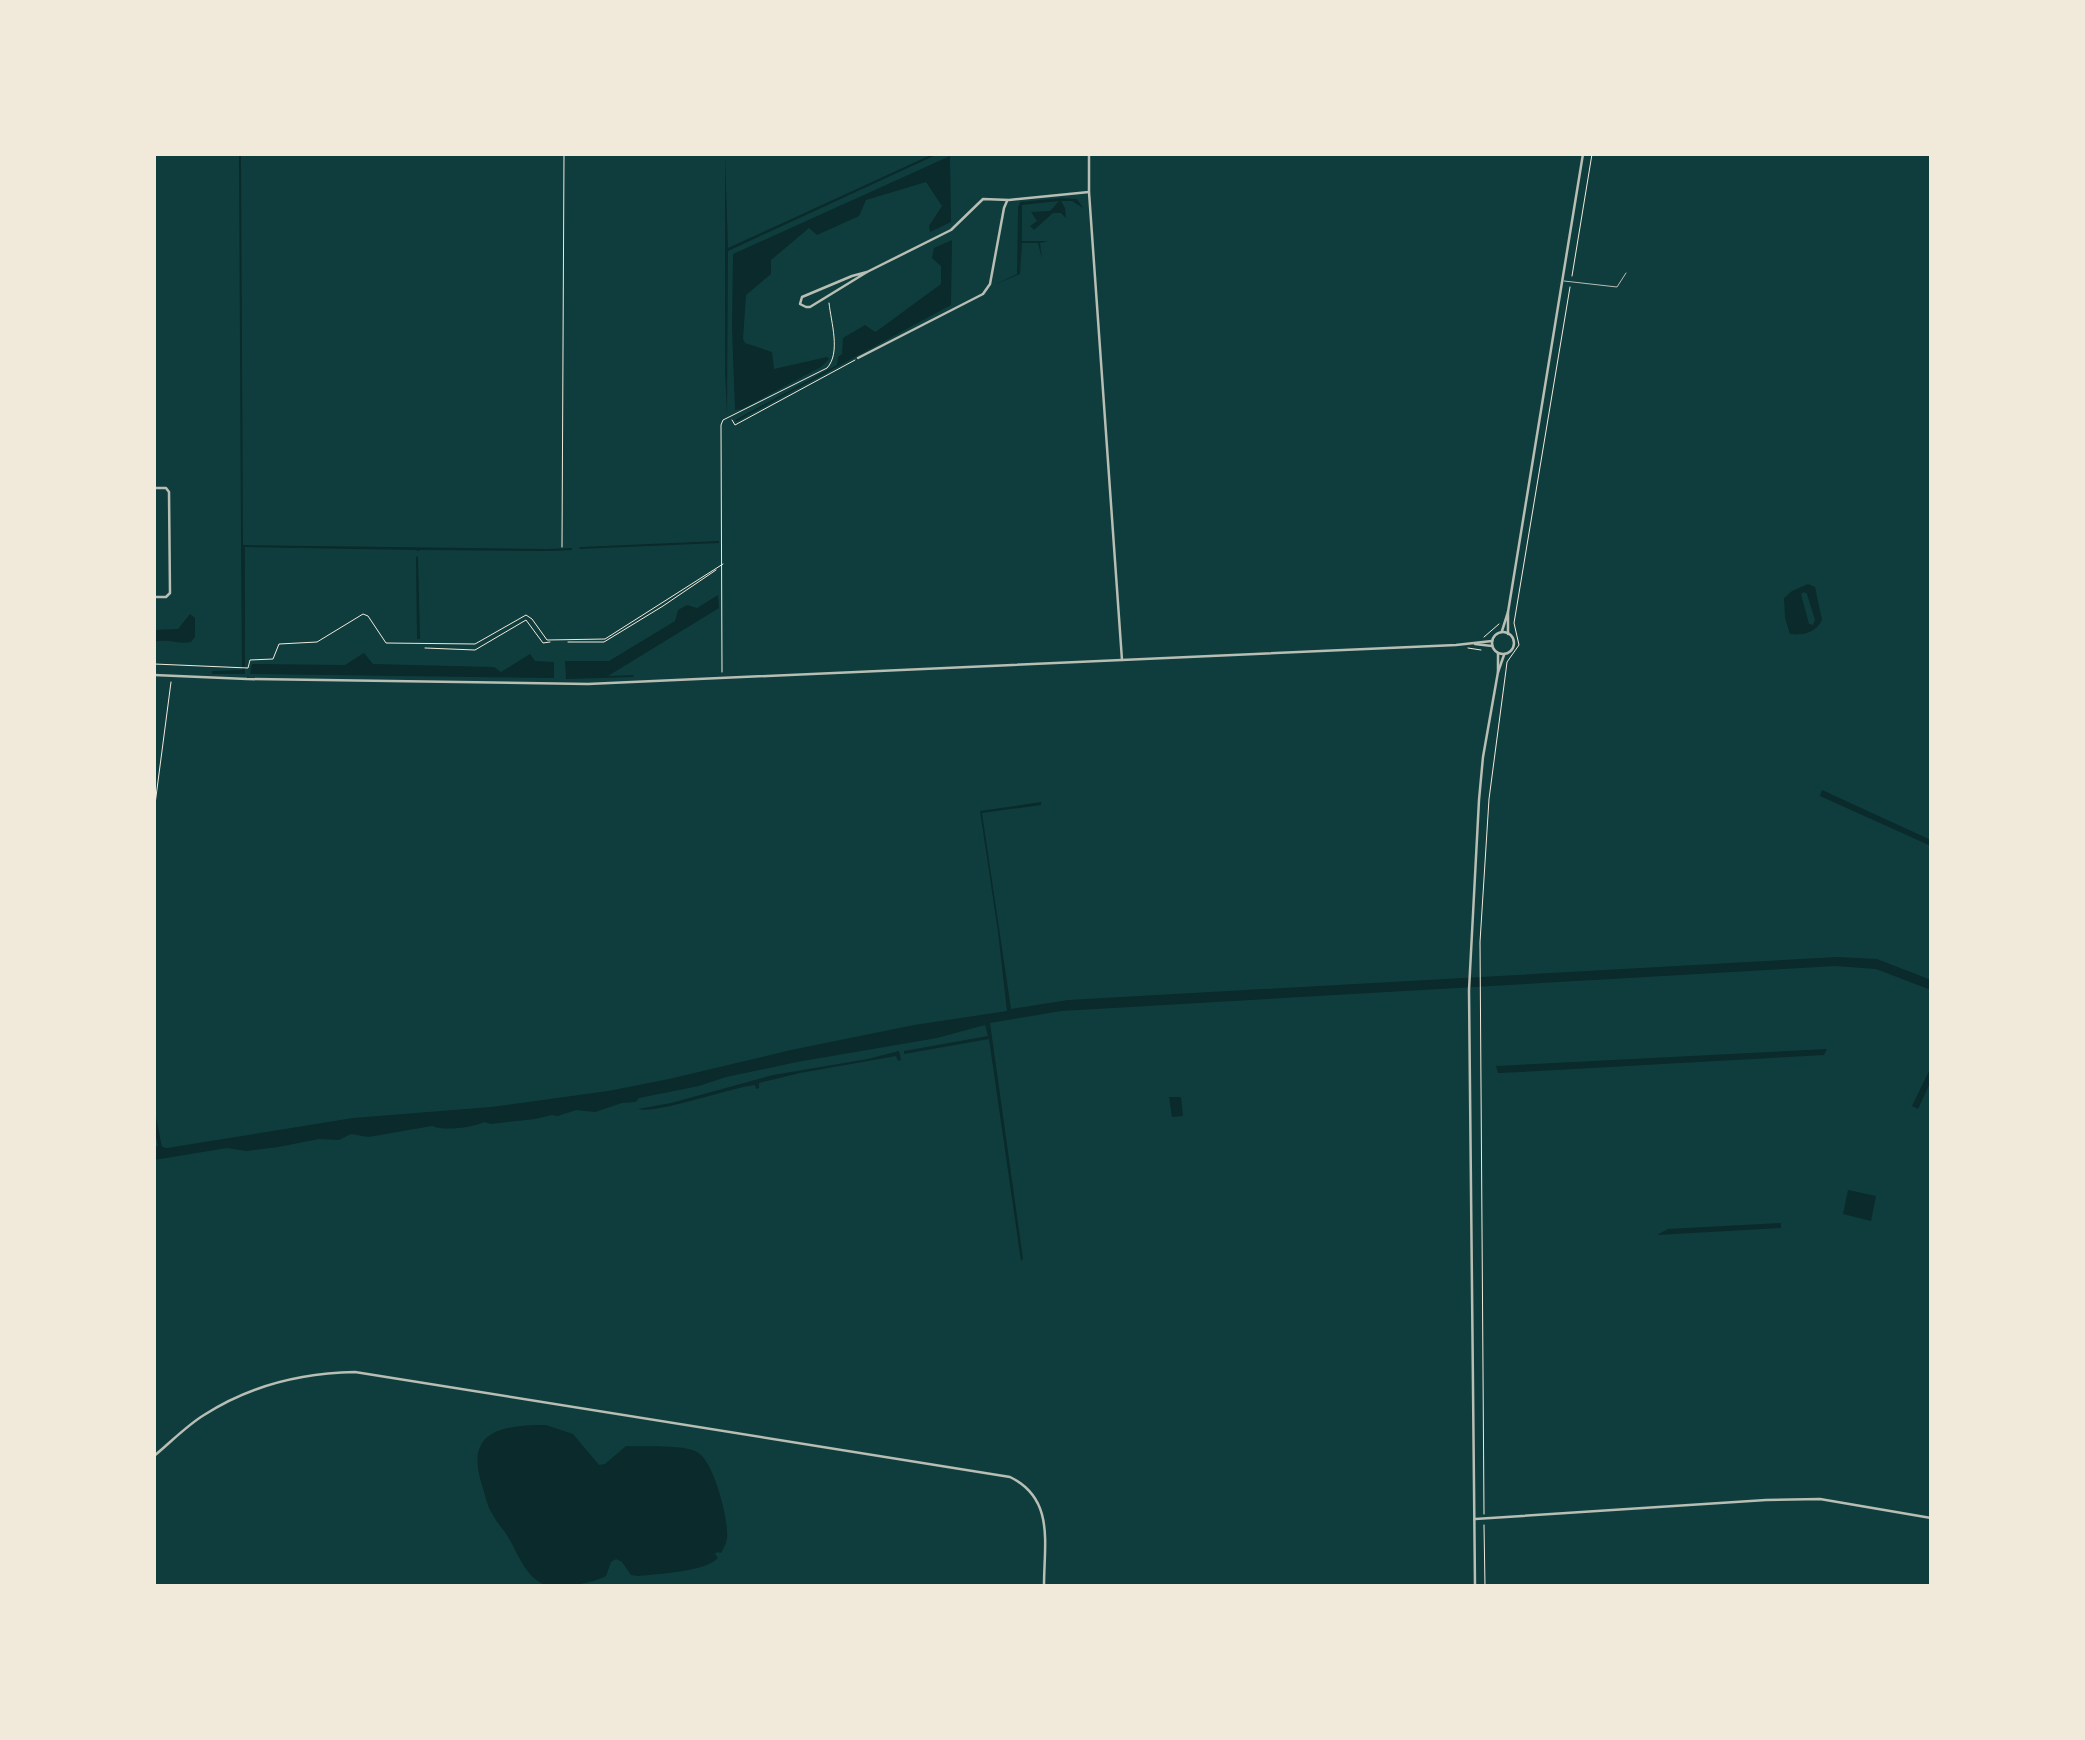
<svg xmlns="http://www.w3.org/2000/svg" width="2085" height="1740" viewBox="0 0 2085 1740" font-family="'Open Sans',sans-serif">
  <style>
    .water { fill: #0a2a2b; fill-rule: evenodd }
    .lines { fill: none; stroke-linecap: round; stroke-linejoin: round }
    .stream { stroke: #0a2a2b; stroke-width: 2 }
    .path { stroke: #f1e9da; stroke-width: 1 }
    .service { stroke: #b8beb3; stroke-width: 1 }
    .minor { stroke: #b8beb3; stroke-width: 2.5 }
    .tertiary { stroke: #b8beb3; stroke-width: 2.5 }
  </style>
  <rect width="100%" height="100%" fill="#0f3d3e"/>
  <g class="water">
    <polygon points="725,154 728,248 933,154 938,154 728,251 727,416 725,370"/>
    <polygon points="950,156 951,222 930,232 929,226 942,206 926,182 866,200 859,216 817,235 809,228 771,260 771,274 746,295 743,339 745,343 772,352 774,369 827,357 829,359 821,367 742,409 735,410 732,328 733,254"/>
    <polygon points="1061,198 1077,199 1083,208 1072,201 1061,201 1065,208 1066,218 1061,213 1053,213 1034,230 1030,226 1037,221 1031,212 1050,211 1059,201 1022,205 1022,241 1048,241 1040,243 1042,259 1038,243 1022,243 1020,274 994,285 1017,274 1018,208 1020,202"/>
    <polygon points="952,240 951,305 737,421 735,420 837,365 838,357 842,354 843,338 865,325 875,332 877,331 941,284 941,266 932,258 934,248"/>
    <polygon points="719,541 719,543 579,549 580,547"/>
    <polygon points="241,545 546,549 572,548 572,550 551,551 420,550 418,551 416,550 245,547 245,674 213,674 211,672 213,671 242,670"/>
    <polygon points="418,556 420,639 417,639 416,557"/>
    <path d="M1808,584L1815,587L1822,620C1816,632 1804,636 1790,634L1785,618L1784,598L1792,591ZM1804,592L1807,594L1815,620L1813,625L1809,624L1801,594Z"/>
    <polygon points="718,595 719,608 608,676 634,675 633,677 566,679 565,661 609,661 675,621 678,610 687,605 697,608"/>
    <path d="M190,614L195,618V637L191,642C178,645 169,638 154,642V630L178,629Z"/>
    <polygon points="364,653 373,664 494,667 501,672 530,654 535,661 554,662 554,678 250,674 252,664 345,665"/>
    <polygon points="1822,790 1931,840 1931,846 1820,796"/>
    <path d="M1041,802V805L982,813L1011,1009L1068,1000L1837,957L1877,959L1931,980V990L1876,969L1835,966L1061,1011L990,1023L1023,1259L1021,1261L989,1039L904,1054V1051L988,1036L985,1025L937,1038L797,1062L726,1077L699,1086L639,1098L636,1102L622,1103L595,1112L576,1110L558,1116L552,1115L535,1119L491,1124L484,1122C471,1128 445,1131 432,1126L368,1137L351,1134L339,1140L319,1139L278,1147L246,1151L227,1148L154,1160V1147L158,1146L154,1127V1108L162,1147L167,1148L353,1118L491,1107L608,1091L669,1079L791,1050L914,1025L1007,1011L998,932L980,811Z"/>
    <polygon points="1827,1049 1824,1055 1521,1072 1498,1073 1496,1066"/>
    <path d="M899,1051L901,1060L898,1061L896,1056L800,1073L759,1083V1088L756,1089L755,1085C729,1088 658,1114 638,1109L671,1103L773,1075L868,1059Z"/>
    <polygon points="1931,1067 1931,1081 1918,1109 1912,1106"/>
    <polygon points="1169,1097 1181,1097 1183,1116 1172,1117"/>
    <polygon points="1848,1190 1876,1196 1871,1221 1843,1214"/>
    <polygon points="1781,1223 1781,1228 1657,1235 1668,1229"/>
    <path d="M546,1425L573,1434L599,1465L605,1464L626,1446C643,1447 683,1444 697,1452C713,1460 727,1514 727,1532C728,1540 725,1546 721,1553L717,1552L715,1554L718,1558C704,1572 658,1574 638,1576L631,1575L622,1562L616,1559L611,1562L606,1576C594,1583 556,1590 543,1584C525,1576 518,1553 508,1537C504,1530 497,1523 493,1515C487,1506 485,1495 482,1485C464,1430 503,1425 546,1425Z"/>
  </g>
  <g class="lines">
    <polyline class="stream" points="240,154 242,545"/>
    <g class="path">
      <polyline points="1572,276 1592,154"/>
      <polyline points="732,420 735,425 855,360"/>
      <polyline points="562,547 564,154"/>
      <polyline points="1484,637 1499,624"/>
      <polyline points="568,642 604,642 663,606 716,570"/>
      <polyline points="425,648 475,650 526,620 543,643 550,642"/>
      <polyline points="1468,648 1481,650"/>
      <polyline points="154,664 248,668 250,660 273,659 279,644 317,642 363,614 368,616 386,643 475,644 526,615 532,619 547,640 605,639 723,564"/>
      <path d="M722,672L721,425L723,420L827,368C841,353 831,322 829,303"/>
      <polyline points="154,812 171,682"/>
      <polyline points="1484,1514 1480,942 1489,799 1506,670 1507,662 1519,645 1514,623 1570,287"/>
      <polyline points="1484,1525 1485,1586"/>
    </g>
    <polyline class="service" points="1564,281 1617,287 1626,273"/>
    <g class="minor">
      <polyline points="1089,154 1089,192 1122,660"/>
      <polyline points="867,272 852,276 802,297 800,304 806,307 810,307 867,272 951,230 983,199 1009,200 1089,192"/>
      <polyline points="858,358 983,294 990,284 1004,208 1007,201"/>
      <polyline points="154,488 166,488 169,492 170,593 166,597 154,597"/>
      <path d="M154,1456C170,1443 186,1426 204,1415C249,1386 302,1373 355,1372L1010,1477C1055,1499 1044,1543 1044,1586"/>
      <polyline points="1475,1519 1766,1500 1820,1499 1931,1518"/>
    </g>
    <g class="tertiary">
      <polyline points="1508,612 1583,154"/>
      <polyline points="1502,631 1508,612 1508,634"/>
      <circle cx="1503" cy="643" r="11"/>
      <polyline points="1475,644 1492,646"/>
      <polyline points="1498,672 1504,655"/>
      <polyline points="154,675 247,679 588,684 1456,645 1492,641"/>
      <polyline points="1475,1586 1469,990 1479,800 1483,757 1498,672 1498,653"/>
    </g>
  </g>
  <rect width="2085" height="1740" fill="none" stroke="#f1e9da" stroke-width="312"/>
</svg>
